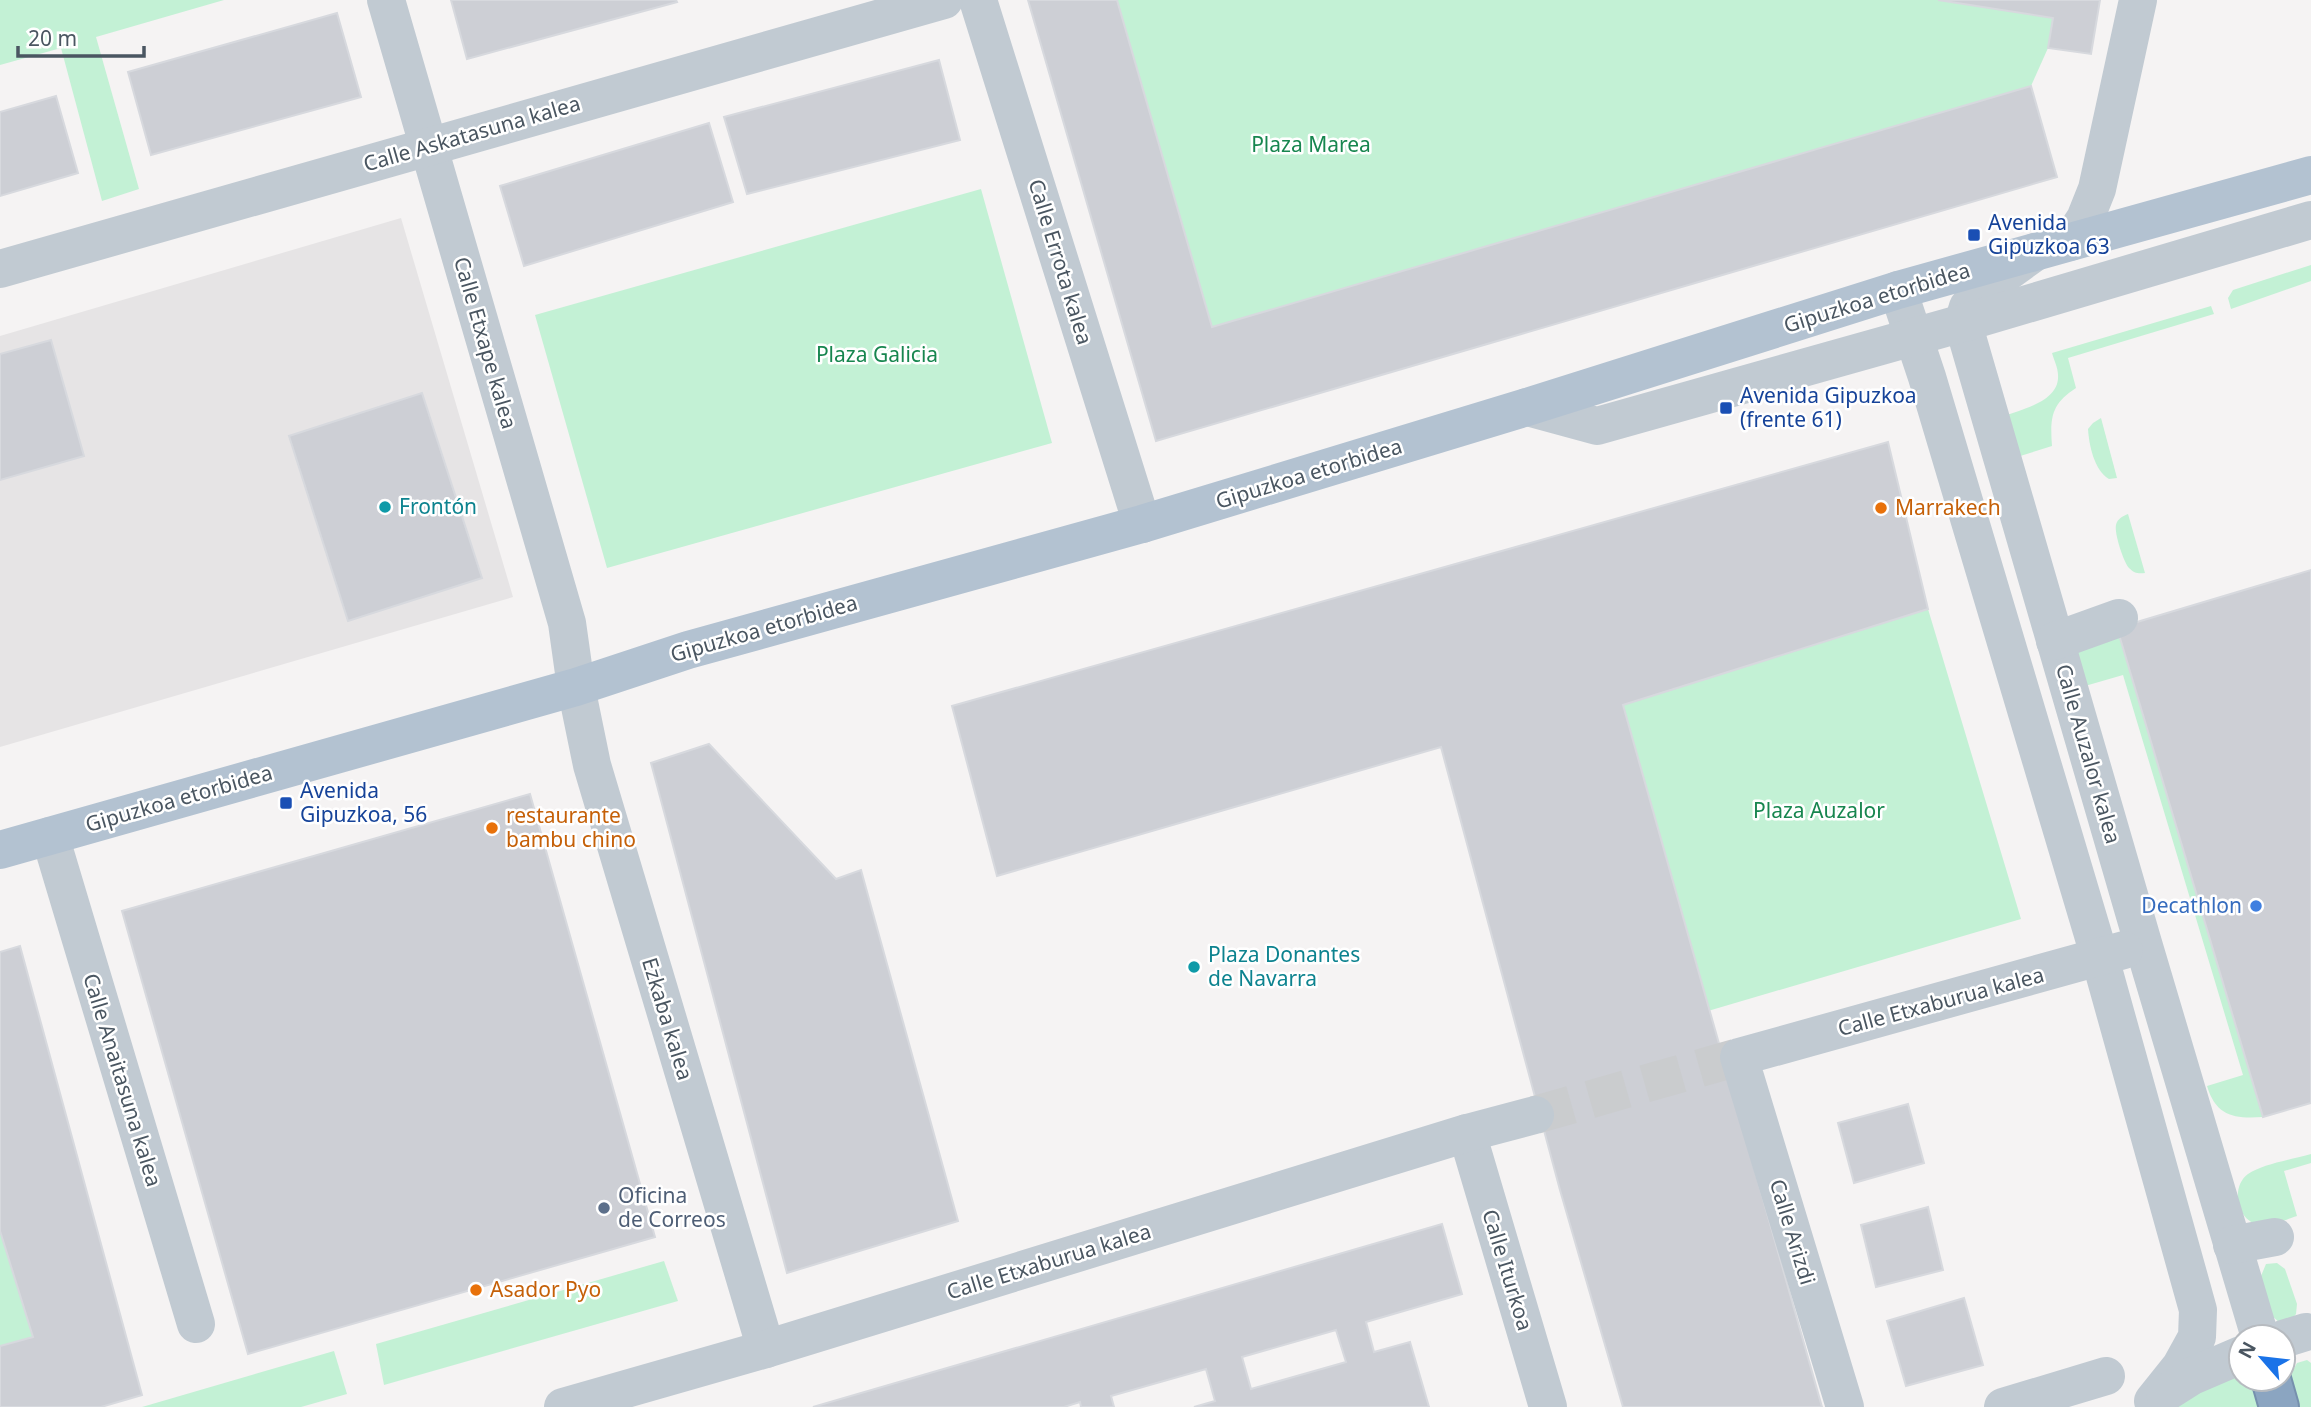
<svg xmlns="http://www.w3.org/2000/svg" width="2311" height="1407" viewBox="0 0 2311 1407" font-family="'Noto Sans',sans-serif">
  <style>
    .education { fill: #e6e4e5 }
    .green { fill: #c3f1d5 }
    .building { fill: #cdcfd5; stroke: #d7d9de; stroke-width: 2; fill-rule: evenodd }
    .lines { fill: none; stroke-linecap: round; stroke-linejoin: round }
    .minor-tunnel { stroke: #caccce; stroke-width: 38; stroke-dasharray: 38 19; stroke-linecap: butt }
    .highway-casing { stroke: #7690ad; stroke-width: 42 }
    .minor { stroke: #c1cad2; stroke-width: 38 }
    .major { stroke: #b3c2d1; stroke-width: 38 }
    .highway { stroke: #8ba5c1; stroke-width: 38 }
    .transit-dot { fill: #1a4fb4; stroke: #fff; stroke-width: 2.5 }
    .culture-dot { fill: #0f9aa8; stroke: #fff; stroke-width: 2.5 }
    .food-dot { fill: #e8710a; stroke: #fff; stroke-width: 2.5 }
    .shop-dot { fill: #3f7fe0; stroke: #fff; stroke-width: 2.5 }
    .service-dot { fill: #5c6f8a; stroke: #fff; stroke-width: 2.5 }
    .labels { text-anchor: middle; stroke-width: 5; stroke-linejoin: round; paint-order: stroke }
    .street-label { font-size: 21px; fill: #4a5661; stroke: #fff }
    .park-label { font-size: 21px; fill: #17864f; stroke: #fff }
    .transit-label { font-size: 21px; fill: #164399; stroke: #fff; text-anchor: start }
    .culture-label { font-size: 21px; fill: #0d838f; stroke: #fff; text-anchor: start }
    .food-label { font-size: 21px; fill: #c56008; stroke: #fff; text-anchor: start }
    .shop-label { font-size: 21px; fill: #366cbe; stroke: #fff; text-anchor: end }
    .service-label { font-size: 21px; fill: #4e5e75; stroke: #fff; text-anchor: start }
  </style>
  <rect width="100%" height="100%" fill="#f5f3f3"/>
  <polygon class="education" points="401,218 513,597 0,747 0,336"/>
  <g class="green">
    <polygon points="0,0 224,0 96,37 139,189 102,201 61,48 0,65"/>
    <polygon points="1117,0 1938,0 2053,18 2048,48 2031,86 1212,327"/>
    <polygon points="981,189 1052,443 607,568 535,315"/>
    <polygon points="2311,265 2311,281 2231,309 2228,298 2233,290"/>
    <path d="M2211,306L2214,314L2068,358L2076,388C2051,404 2050,418 2052,446L2017,457L2004,416C2023,409 2060,401 2058,375C2058,368 2054,360 2052,353Z"/>
    <path d="M2101,418L2117,478L2109,479C2094,470 2089,445 2088,429L2093,423Z"/>
    <path d="M2128,514L2145,573C2138,574 2134,573 2129,568C2124,563 2114,533 2116,525C2117,519 2123,516 2128,514Z"/>
    <polygon points="1928,609 2021,919 1708,1011 1623,705"/>
    <path d="M2117,628L2263,1117C2234,1119 2216,1116 2207,1086L2243,1075L2123,675L2085,686L2073,644Z"/>
    <path d="M2311,1154V1163L2284,1171L2297,1216C2287,1219 2271,1227 2260,1225C2237,1222 2230,1187 2248,1174C2262,1164 2294,1159 2311,1154Z"/>
    <polygon points="0,1231 33,1337 0,1346"/>
    <polygon points="664,1261 678,1301 384,1385 376,1344"/>
    <polygon points="2277,1263 2285,1269 2297,1304 2296,1314 2291,1320 2280,1323 2271,1315 2261,1276 2266,1264"/>
    <polygon points="334,1351 347,1394 301,1407 142,1407"/>
    <polygon points="2307,1360 2311,1363 2311,1407 2299,1407 2290,1376 2297,1363"/>
    <polygon points="2241,1364 2241,1379 2255,1379 2262,1407 2176,1407"/>
  </g>
  <g class="building">
    <polygon points="451,0 676,0 677,2 467,59"/>
    <polygon points="1028,0 1117,0 1212,327 2031,86 2057,177 1156,441"/>
    <polygon points="1938,0 2100,0 2091,54 2048,48 2053,18"/>
    <polygon points="337,13 361,97 151,155 128,72"/>
    <polygon points="939,60 960,140 747,194 724,117"/>
    <polygon points="56,96 78,173 0,196 0,112"/>
    <polygon points="709,123 733,202 524,266 500,186"/>
    <polygon points="51,340 84,456 0,480 0,354"/>
    <polygon points="422,393 482,578 348,621 289,436"/>
    <polygon points="1888,442 1928,609 1623,705 1822,1407 1623,1407 1560,1190 1441,747 997,876 952,706"/>
    <polygon points="2311,570 2311,1103 2263,1117 2117,628"/>
    <polygon points="709,744 836,879 861,870 958,1221 787,1273 651,763"/>
    <polygon points="530,794 655,1237 248,1354 122,911"/>
    <polygon points="20,946 142,1395 101,1407 0,1407 0,1346 33,1337 0,1231 0,952"/>
    <polygon points="1908,1104 1924,1163 1854,1183 1838,1123"/>
    <polygon points="1928,1207 1943,1270 1876,1287 1861,1225"/>
    <path d="M1442,1224L1462,1294L1366,1322L1374,1352L1410,1342L1429,1407H1194L1215,1401L1206,1369L1111,1396L1114,1407H1081L1080,1402L1064,1407H813ZM1336,1330L1346,1362L1251,1389L1242,1357Z"/>
    <polygon points="1964,1298 1983,1365 1906,1386 1887,1321"/>
  </g>
  <g class="lines">
    <polyline class="minor-tunnel" points="1535,1115 1739,1057"/>
    <g class="highway-casing">
      <polyline id="highway" points="2271,1379 2279,1407"/>
    </g>
    <g class="minor">
      <polyline points="386,0 567,623 576,687 592,765 766,1349"/>
      <polyline points="978,0 1142,524"/>
      <polyline points="2070,242 2085,219 2097,189 2138,0"/>
      <polyline points="2035,252 1992,283 1968,307 1963,323 2143,943 2260,1337"/>
      <polyline points="0,269 944,0"/>
      <polyline points="1898,290 1927,377 2100,958 2198,1310 2197,1337 2181,1366 2153,1401"/>
      <polyline points="1527,407 1597,426 1963,323 2311,220"/>
      <polyline points="2055,641 2119,618"/>
      <polyline points="50,836 196,1324"/>
      <polyline points="1467,1133 1548,1407"/>
      <polyline points="2232,1245 2275,1237"/>
      <polyline points="2283,1339 2306,1332"/>
      <polyline points="2165,1393 2192,1376 2241,1355"/>
      <polyline points="563,1407 766,1349 1467,1133 1535,1115"/>
      <polyline points="1845,1407 1739,1057 2124,950"/>
      <polyline points="2003,1407 2106,1376"/>
    </g>
    <polyline class="major" points="0,850 576,687 688,650 1142,524 1527,407 1898,290 2311,175"/>
    <use href="#highway" class="highway"/>
  </g>
  <g class="transit-dot">
    <rect x="1967" y="228" width="14" height="14" rx="3.5"/>
    <rect x="1719" y="401" width="14" height="14" rx="3.5"/>
    <rect x="279" y="796" width="14" height="14" rx="3.5"/>
  </g>
  <g class="culture-dot">
    <circle cx="385" cy="507" r="7"/>
    <circle cx="1194" cy="967" r="7"/>
  </g>
  <g class="food-dot">
    <circle cx="1881" cy="508" r="7"/>
    <circle cx="492" cy="828" r="7"/>
    <circle cx="476" cy="1290" r="7"/>
  </g>
  <circle class="shop-dot" cx="2256" cy="906" r="7"/>
  <circle class="service-dot" cx="604" cy="1208" r="7"/>
  <g class="labels">
    <g class="street-label">
      <text transform="translate(472 134) rotate(-16)" y="7">Calle Askatasuna kalea</text>
      <text transform="translate(1060 262) rotate(73)" y="7">Calle Errota kalea</text>
      <text transform="translate(1877 298) rotate(-17)" y="7">Gipuzkoa etorbidea</text>
      <text transform="translate(485 343) rotate(74)" y="7">Calle Etxape kalea</text>
      <text transform="translate(1309 474) rotate(-17)" y="7">Gipuzkoa etorbidea</text>
      <text transform="translate(764 629) rotate(-16)" y="7">Gipuzkoa etorbidea</text>
      <text transform="translate(2088 754) rotate(74)" y="7">Calle Auzalor kalea</text>
      <text transform="translate(179 799) rotate(-16)" y="7">Gipuzkoa etorbidea</text>
      <text transform="translate(1941 1002) rotate(-15)" y="7">Calle Etxaburua kalea</text>
      <text transform="translate(667 1019) rotate(73)" y="7">Ezkaba kalea</text>
      <text transform="translate(122 1080) rotate(73)" y="7">Calle Anaitasuna kalea</text>
      <text transform="translate(1792 1232) rotate(73)" y="7">Calle Arizdi</text>
      <text transform="translate(1049 1262) rotate(-17)" y="7">Calle Etxaburua kalea</text>
      <text transform="translate(1507 1270) rotate(73)" y="7">Calle Iturkoa</text>
    </g>
    <g class="park-label">
      <text x="1311" y="152">Plaza Marea</text>
      <text x="877" y="362">Plaza Galicia</text>
      <text x="1819" y="818">Plaza Auzalor</text>
    </g>
    <g class="transit-label">
      <text x="1988" y="230">Avenida<tspan x="1988" dy="24">Gipuzkoa 63</tspan></text>
      <text x="1740" y="403">Avenida Gipuzkoa<tspan x="1740" dy="24">(frente 61)</tspan></text>
      <text x="300" y="798">Avenida<tspan x="300" dy="24">Gipuzkoa, 56</tspan></text>
    </g>
    <g class="culture-label">
      <text x="399" y="514">Frontón</text>
      <text x="1208" y="962">Plaza Donantes<tspan x="1208" dy="24">de Navarra</tspan></text>
    </g>
    <g class="food-label">
      <text x="1895" y="515">Marrakech</text>
      <text x="506" y="823">restaurante<tspan x="506" dy="24">bambu chino</tspan></text>
      <text x="490" y="1297">Asador Pyo</text>
    </g>
    <g class="shop-label">
      <text x="2242" y="913">Decathlon</text>
    </g>
    <g class="service-label">
      <text x="618" y="1203">Oficina<tspan x="618" dy="24">de Correos</tspan></text>
    </g>
  </g>
  <g transform="translate(2262 1358) rotate(298)"><circle r="33" fill="#ffffff" stroke="#b7bbc0" stroke-width="2"/>
  <path d="M0-5L12 26L0 18L-12 26Z" fill="#1a73e8"/>
  <text y="-10" font-size="19" font-weight="bold" text-anchor="middle" fill="#4a5661">N</text>
  </g>
  <path d="M18 46v10h126v-10" fill="none" stroke="#4a5661" stroke-width="3.5"/>
  <text x="28" y="46" font-size="21" fill="#4a5661" stroke="#ffffff" stroke-width="5" paint-order="stroke">20 m</text>
</svg>
